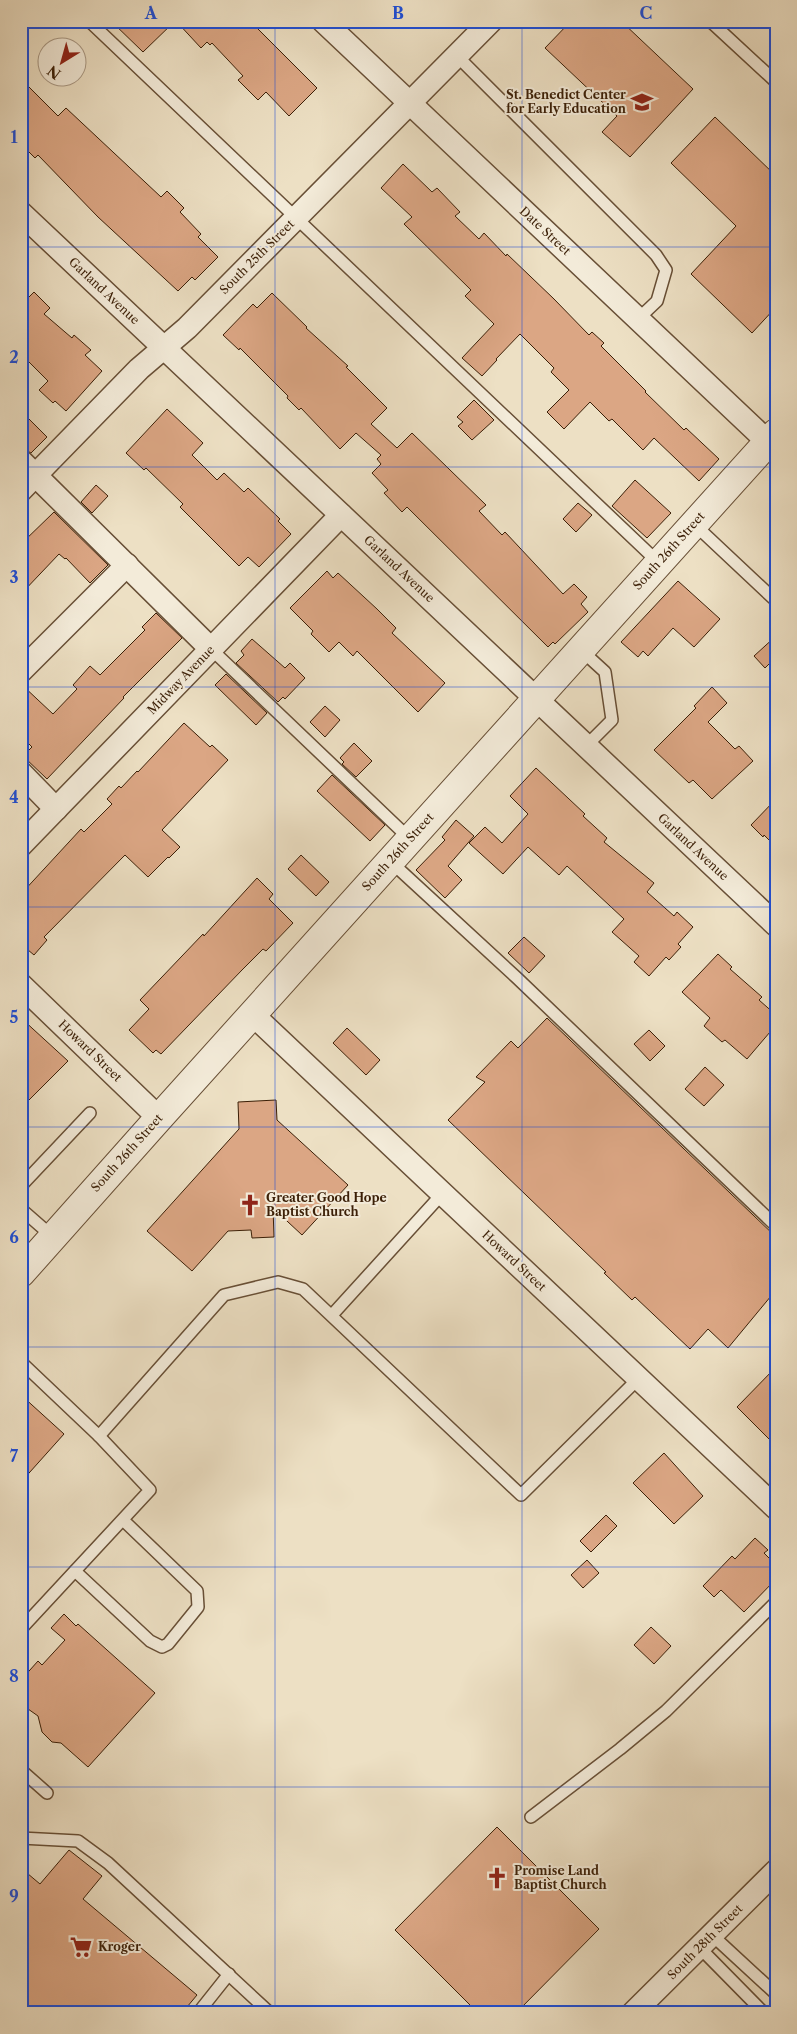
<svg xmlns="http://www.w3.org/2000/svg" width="797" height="2034" viewBox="0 0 797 2034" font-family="'Libre Caslon Text',serif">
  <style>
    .building { fill: #dba684; stroke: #3b1f07 }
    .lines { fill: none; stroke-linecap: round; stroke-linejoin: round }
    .service-casing { stroke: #684f36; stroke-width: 14 }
    .minor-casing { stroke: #684f36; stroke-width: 25 }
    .tertiary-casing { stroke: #684f36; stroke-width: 30 }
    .service { stroke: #f3ebd9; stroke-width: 11 }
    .minor { stroke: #f3ebd9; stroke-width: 22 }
    .tertiary { stroke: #f3ebd9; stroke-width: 28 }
    .grid { fill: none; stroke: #1d4ed8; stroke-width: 1; stroke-opacity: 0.55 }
    .labels { text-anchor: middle; stroke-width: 4; stroke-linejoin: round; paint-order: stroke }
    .poi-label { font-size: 12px; font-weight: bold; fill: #3b1f07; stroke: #f3ebd9; text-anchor: start }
    .street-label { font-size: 12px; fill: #3b1f07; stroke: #f3ebd9 }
    .neatline { fill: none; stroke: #1d4ed8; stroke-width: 2 }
    .grid-label { font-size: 16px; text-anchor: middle; font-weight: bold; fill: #1d4ed8 }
  </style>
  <rect width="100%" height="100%" fill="#ede0c4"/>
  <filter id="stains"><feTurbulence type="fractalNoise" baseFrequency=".004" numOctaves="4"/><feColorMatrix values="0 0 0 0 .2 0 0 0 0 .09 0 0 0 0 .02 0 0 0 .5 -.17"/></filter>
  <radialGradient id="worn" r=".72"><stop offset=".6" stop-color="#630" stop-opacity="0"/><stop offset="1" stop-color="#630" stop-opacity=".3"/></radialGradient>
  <g class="building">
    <polygon points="111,21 175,21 143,52"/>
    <polygon points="176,21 250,21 317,88 289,116 266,92 258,100 238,80 243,76 212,43 210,45 207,42 201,48"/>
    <polygon points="571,21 621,21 693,89 630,157 602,132 617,116 545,48"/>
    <polygon points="21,79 58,116 66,108 161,197 167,191 184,208 180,212 201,234 198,237 218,257 195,280 192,277 178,291 98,217 38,155 35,158 21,144"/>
    <polygon points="715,117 776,176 776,307 752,333 691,274 736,226 671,163"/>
    <polygon points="403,164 432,192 437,188 460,212 455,216 479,239 484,233 506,256 507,254 554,299 589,335 592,332 604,343 601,346 646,391 645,392 684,430 686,428 719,459 699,481 654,438 643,450 612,419 609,421 590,402 564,429 547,412 569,390 551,372 554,368 520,334 496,359 497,360 482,376 462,358 494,324 465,296 471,290 404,224 412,217 381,188"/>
    <polygon points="21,289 29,297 34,292 50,308 44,314 72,338 74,335 91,350 85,355 102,371 66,411 55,401 53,403 39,390 48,381 21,354"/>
    <polygon points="272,293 307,327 306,328 348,366 346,367 387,408 371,424 397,448 412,433 486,505 479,511 502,535 505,532 563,594 574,584 587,597 581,604 588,612 555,644 553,642 548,647 407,507 402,512 384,493 388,490 372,473 381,464 377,459 381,455 356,433 340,449 301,408 299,410 287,398 288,396 240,348 239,350 223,335 253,304 257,308"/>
    <polygon points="474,400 494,420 472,440 458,426 463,422 457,417"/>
    <polygon points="167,409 203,443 192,455 217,480 224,473 244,492 248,488 280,519 278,521 291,534 259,567 248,557 239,566 180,507 183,504 146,468 144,470 126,453"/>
    <polygon points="29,419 47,437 31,453 21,448 21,427"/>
    <polygon points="635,480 671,513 647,538 612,506"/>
    <polygon points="96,485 108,496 92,513 81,502"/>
    <polygon points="578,503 592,515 576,532 563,519"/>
    <polygon points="54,512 108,565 90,583 66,558 65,559 59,554 21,594 21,544"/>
    <polygon points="327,571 333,578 338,573 377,609 396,628 392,633 445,683 418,712 357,651 353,656 339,642 329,652 311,634 313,631 290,608"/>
    <polygon points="678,581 720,619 694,647 673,628 648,656 643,651 638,657 621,642"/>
    <polygon points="156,613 182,638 123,697 124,698 47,779 23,756 32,747 21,736 21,684 53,714 77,689 73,685 90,666 100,675 145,630 142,627"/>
    <polygon points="776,636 776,657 765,668 754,656"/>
    <polygon points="252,639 285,668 290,663 305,678 285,699 283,697 278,702 236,663 244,655 241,651"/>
    <polygon points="226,674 267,713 256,725 215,685"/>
    <polygon points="712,687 727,703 708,722 735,749 739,746 753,761 712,799 693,780 689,783 654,750 696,708 694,706"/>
    <polygon points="325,706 340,720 325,737 310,722"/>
    <polygon points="184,723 210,747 212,745 228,760 162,830 180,847 169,858 168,857 148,877 125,855 44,937 47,940 34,955 21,944 21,894 81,829 84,832 112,804 107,799 119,786 121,788 137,771 138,772"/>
    <polygon points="354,743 372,761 356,777 342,764 344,762 340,758"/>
    <polygon points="536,768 585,814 583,816 607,838 604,842 654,883 647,892 674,916 677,912 693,927 678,944 681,947 669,960 666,957 649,976 634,962 639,956 612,932 624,919 567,866 559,875 528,847 503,874 469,843 485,827 502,843 528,814 510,796"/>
    <polygon points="332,775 385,825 370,841 317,791"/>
    <polygon points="776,799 776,847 764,835 763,837 751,825"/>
    <polygon points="456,820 474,836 448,866 462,880 445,898 416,870 445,840 442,837"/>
    <polygon points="301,855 329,882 316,896 288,869"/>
    <polygon points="257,878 273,894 269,899 293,923 266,951 263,949 242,970 161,1054 156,1050 153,1053 129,1030 149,1009 140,1000 203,934 204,936"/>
    <polygon points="524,937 545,956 529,973 508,953"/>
    <polygon points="718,954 732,967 730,969 762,997 759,1000 776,1015 776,1025 747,1059 725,1040 722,1042 704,1026 710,1018 682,992"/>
    <polygon points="21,1018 68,1061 21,1108"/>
    <polygon points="547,1018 776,1237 776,1290 728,1348 708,1329 690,1349 635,1297 632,1300 604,1273 606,1272 448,1120 485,1082 476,1077 511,1041 518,1048"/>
    <polygon points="347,1028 380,1060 366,1075 333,1043"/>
    <polygon points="649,1030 665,1046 650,1061 634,1044"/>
    <polygon points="705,1067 724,1085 704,1106 685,1089"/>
    <polygon points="276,1100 277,1120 348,1185 302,1235 273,1208 274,1237 252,1238 251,1230 228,1231 192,1271 147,1231 239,1129 238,1102"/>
    <polygon points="776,1367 776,1446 737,1407"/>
    <polygon points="21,1395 64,1434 21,1482"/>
    <polygon points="664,1453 703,1496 674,1524 633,1483"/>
    <polygon points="606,1515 617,1526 591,1552 580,1541"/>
    <polygon points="755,1538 768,1550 764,1553 776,1565 776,1579 744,1612 721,1590 714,1597 703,1586 732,1556 735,1559"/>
    <polygon points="587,1560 599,1573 583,1588 571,1575"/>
    <polygon points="64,1614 76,1626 78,1624 155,1693 88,1767 61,1743 52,1742 42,1732 38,1716 21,1704 21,1680 38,1661 42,1665 65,1640 51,1628"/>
    <polygon points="651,1627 671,1646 654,1664 634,1645"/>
    <polygon points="497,1827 599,1929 516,2013 478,2013 395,1930"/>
    <polygon points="69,1850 102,1876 83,1899 197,1995 182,2013 21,2013 21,1868 40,1884"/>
  </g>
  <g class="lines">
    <g class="service-casing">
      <g id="service">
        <polyline points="89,21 659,563"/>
        <polyline points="710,21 776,82"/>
        <polyline points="457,56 656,255 666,270 657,301 638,319"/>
        <polyline points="694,524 776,601"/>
        <polyline points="211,649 410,839"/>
        <polyline points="581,650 605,672 612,720 586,746"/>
        <polyline points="390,861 517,978 776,1226"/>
        <polyline points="21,1186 90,1113"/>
        <polyline points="21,1209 53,1237"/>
        <polyline points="332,1315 442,1194"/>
        <polyline points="21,1362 99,1436 224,1295 278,1282 303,1289 521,1495 638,1379"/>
        <polyline points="75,1571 150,1641 162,1647 168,1644 198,1607 197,1591 123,1520"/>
        <polyline points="21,1629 150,1490 99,1436"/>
        <polyline points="21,1770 47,1793"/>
        <polyline points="531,1817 620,1749 666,1711 776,1602"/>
        <polyline points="21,1838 78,1841 108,1863 270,2013"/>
        <polyline points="712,1935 776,1994"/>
        <polyline points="700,1948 764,2013 768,2013"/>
        <polyline points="198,2013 229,1974"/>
      </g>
    </g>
    <g class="minor-casing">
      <g id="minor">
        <polyline points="323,21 768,442"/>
        <polyline points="21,213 776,925"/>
        <polyline points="21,461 211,649"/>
        <polyline points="21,490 139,369 187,328 491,21"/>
        <polyline points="21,671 127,565"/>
        <polyline points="21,773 56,809"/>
        <polyline points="21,845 341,515"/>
        <polyline points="21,985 159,1118"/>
        <polyline points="252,1014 776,1508"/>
        <polyline points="633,2013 776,1871"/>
      </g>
    </g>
    <g class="tertiary-casing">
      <polyline id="tertiary" points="21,1273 159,1118 776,433"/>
    </g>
    <use href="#service" class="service"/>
    <use href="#minor" class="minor"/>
    <use href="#tertiary" class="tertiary"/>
  </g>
  <path class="grid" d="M275,21V2013M522,21V2013M21,247H776M21,467H776M21,687H776M21,907H776M21,1127H776M21,1347H776M21,1567H776M21,1787H776"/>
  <defs>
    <g id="school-bare" transform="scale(1.725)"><path d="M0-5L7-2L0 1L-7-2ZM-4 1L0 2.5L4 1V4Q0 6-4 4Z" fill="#8f2418" stroke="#f3ebd9" stroke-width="2.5" paint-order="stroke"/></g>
    <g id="church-bare" transform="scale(1.725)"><path d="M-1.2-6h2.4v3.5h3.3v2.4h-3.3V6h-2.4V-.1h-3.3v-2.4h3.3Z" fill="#8f2418" stroke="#f3ebd9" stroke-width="2.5" paint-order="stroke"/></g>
    <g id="supermarket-bare" transform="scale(1.725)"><path d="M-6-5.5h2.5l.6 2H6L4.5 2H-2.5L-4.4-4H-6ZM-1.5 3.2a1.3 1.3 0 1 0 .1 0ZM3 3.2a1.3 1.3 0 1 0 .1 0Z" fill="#8f2418" stroke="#f3ebd9" stroke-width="2.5" paint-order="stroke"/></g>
  </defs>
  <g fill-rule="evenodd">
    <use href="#school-bare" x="642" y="102"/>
    <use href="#church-bare" x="250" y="1205"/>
    <use href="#church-bare" x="497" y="1878"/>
    <use href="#supermarket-bare" x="81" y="1947"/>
  </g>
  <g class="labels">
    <g class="poi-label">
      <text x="626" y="99" text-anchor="end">St. Benedict Center<tspan x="626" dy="14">for Early Education</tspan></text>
      <text x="266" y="1202">Greater Good Hope<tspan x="266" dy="14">Baptist Church</tspan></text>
      <text x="514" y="1875">Promise Land<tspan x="514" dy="14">Baptist Church</tspan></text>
      <text x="98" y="1951">Kroger</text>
    </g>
    <g class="street-label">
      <text transform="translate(545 231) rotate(43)" y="4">Date Street</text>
      <text transform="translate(257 257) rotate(-45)" y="4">South 25th Street</text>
      <text transform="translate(104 291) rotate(43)" y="4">Garland Avenue</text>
      <text transform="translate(669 551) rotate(-48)" y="4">South 26th Street</text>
      <text transform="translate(399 569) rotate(43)" y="4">Garland Avenue</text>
      <text transform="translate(181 680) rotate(-46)" y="4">Midway Avenue</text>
      <text transform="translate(693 847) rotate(43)" y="4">Garland Avenue</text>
      <text transform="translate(398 852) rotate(-48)" y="4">South 26th Street</text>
      <text transform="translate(90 1051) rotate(44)" y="4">Howard Street</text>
      <text transform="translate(127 1153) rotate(-48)" y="4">South 26th Street</text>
      <text transform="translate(514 1261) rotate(43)" y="4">Howard Street</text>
      <text transform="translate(705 1942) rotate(-45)" y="4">South 28th Street</text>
    </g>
  </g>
  <rect width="797" height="2034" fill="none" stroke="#ede0c4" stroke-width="55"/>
  <g transform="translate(62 62) rotate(217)"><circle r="24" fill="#f3ebd9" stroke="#a99985"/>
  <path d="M0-4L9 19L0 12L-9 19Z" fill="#8f2418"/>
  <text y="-8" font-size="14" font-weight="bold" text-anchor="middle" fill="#3b1f07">N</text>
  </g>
  <rect x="28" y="28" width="742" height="1978" class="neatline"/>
  <g class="grid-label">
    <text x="151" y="19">A</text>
    <text x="398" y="19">B</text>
    <text x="646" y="19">C</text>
    <text x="14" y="143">1</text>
    <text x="14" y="363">2</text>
    <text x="14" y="583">3</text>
    <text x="14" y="803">4</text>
    <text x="14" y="1023">5</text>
    <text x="14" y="1243">6</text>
    <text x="14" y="1462">7</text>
    <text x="14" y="1682">8</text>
    <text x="14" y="1902">9</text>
  </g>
  <rect width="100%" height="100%" filter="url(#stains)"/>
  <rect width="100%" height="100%" fill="url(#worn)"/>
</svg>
